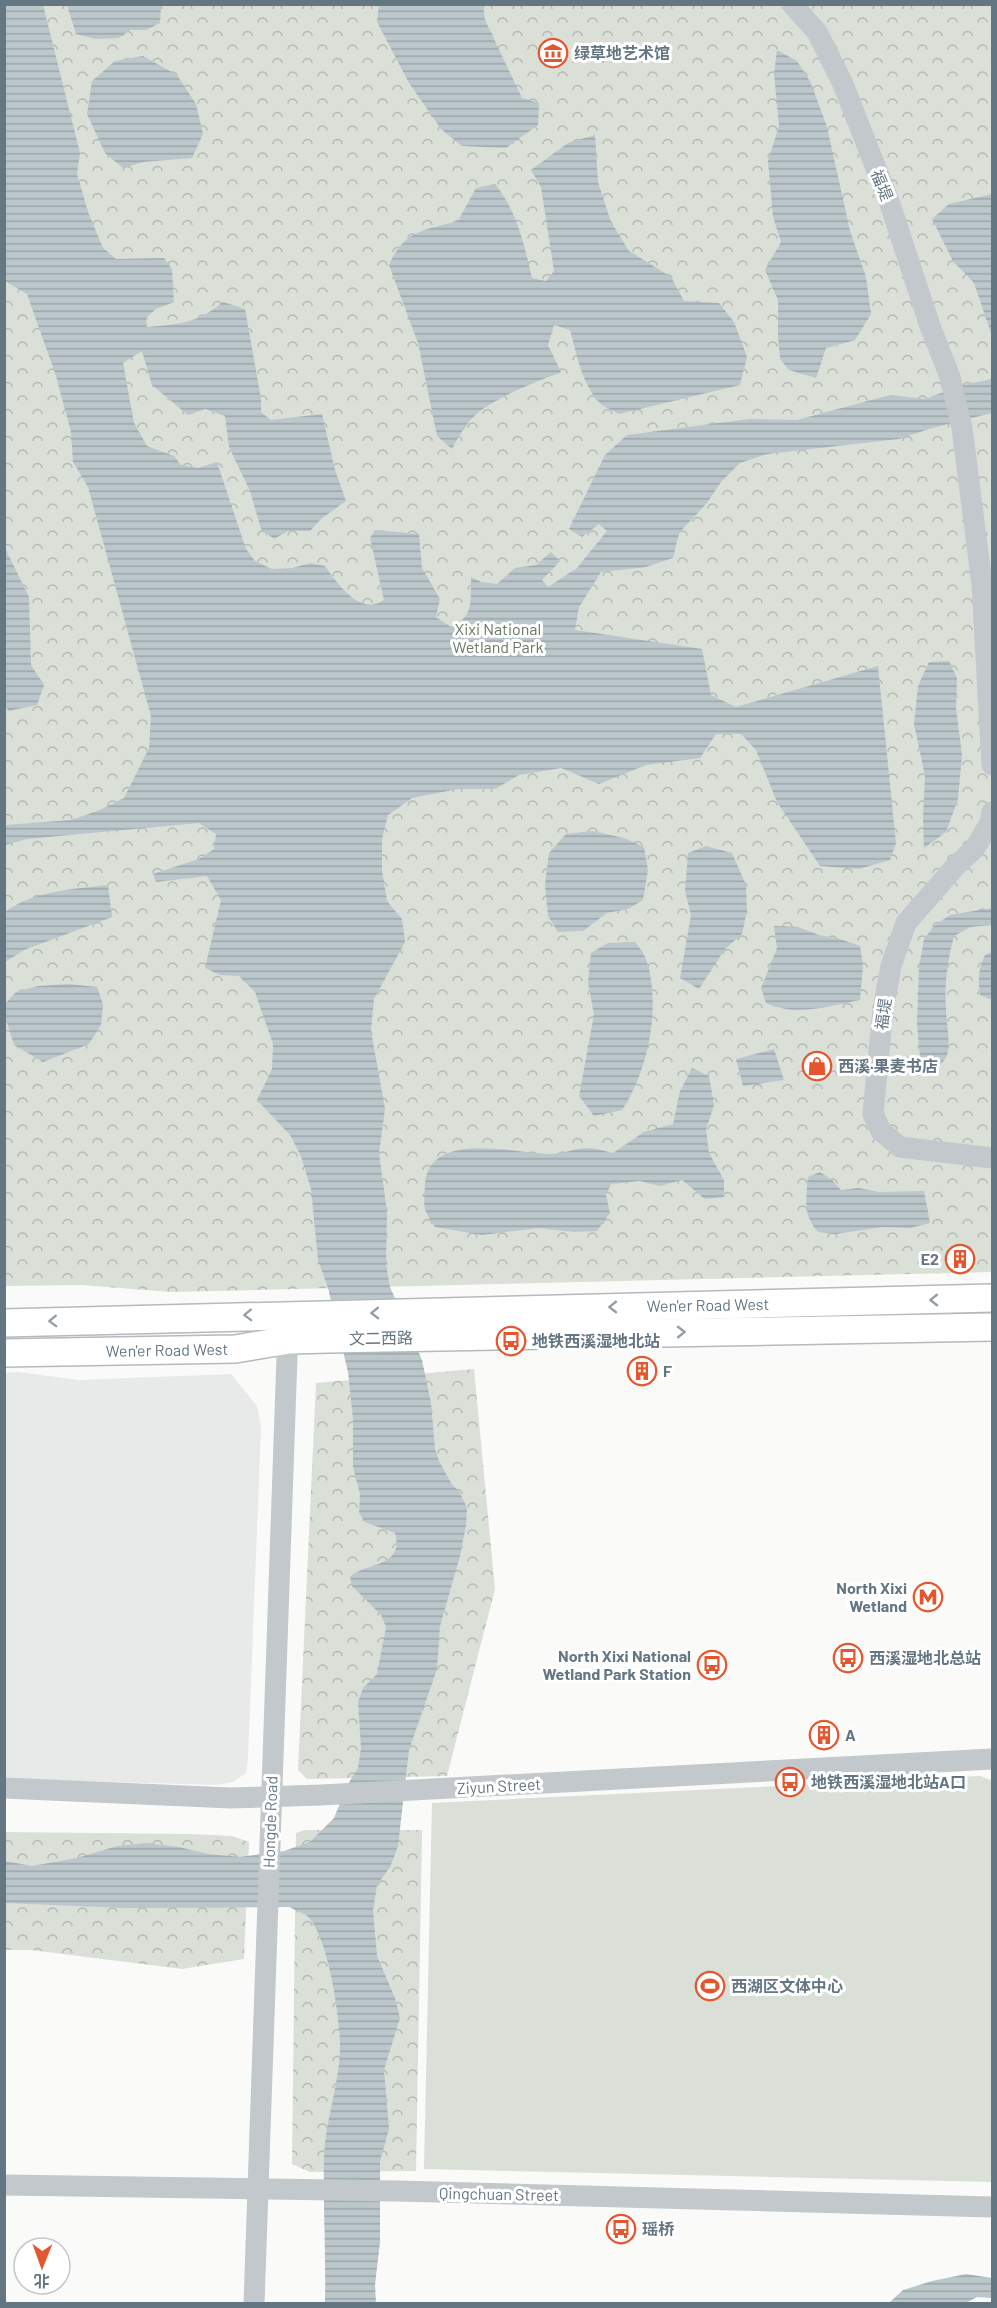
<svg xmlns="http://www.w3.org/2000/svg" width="997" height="2308" viewBox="0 0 997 2308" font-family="Barlow,'Noto Sans SC',sans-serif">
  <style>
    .built { fill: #e8e9e9 }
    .park { fill: url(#park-crowns) }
    .garden { fill: #dadfd7 }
    .water { fill: url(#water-rules) }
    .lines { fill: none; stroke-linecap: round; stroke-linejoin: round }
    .major-casing { stroke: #b5babe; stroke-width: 30 }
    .minor { stroke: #c3c8cc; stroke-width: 21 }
    .major { stroke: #fff; stroke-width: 27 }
    .oneway { stroke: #939fa8 }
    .labels { text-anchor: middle; stroke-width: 6; stroke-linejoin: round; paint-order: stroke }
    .poi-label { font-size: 16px; font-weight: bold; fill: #657683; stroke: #fff; text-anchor: start }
    .street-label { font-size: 16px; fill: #657683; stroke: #fff }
    .park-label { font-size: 16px; fill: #687a64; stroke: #fff }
  </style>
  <defs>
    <pattern id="park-crowns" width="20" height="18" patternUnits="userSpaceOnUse" patternTransform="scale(1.5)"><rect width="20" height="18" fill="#dadfd7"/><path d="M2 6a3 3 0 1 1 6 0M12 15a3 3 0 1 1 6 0" fill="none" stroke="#b4b9b4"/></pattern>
    <pattern id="water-rules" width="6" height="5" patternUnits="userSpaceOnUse" patternTransform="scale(1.5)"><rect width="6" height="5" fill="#bbc7cb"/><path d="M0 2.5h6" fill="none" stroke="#9ca6aa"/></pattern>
  </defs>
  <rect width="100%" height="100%" fill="#fafaf8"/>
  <polygon class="built" points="18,1372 79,1380 231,1374 257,1406 261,1427 248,1758 246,1773 233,1782 218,1785 5,1779 5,1373"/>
  <g class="park">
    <polygon points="4,5 992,5 992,1272 171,1292 82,1285 5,1286"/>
    <polygon points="474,1369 495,1589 447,1776 307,1779 298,1770 316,1383"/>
    <polygon points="305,1830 422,1830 416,2171 310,2172 292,2164 296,1833"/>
    <polygon points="5,1832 190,1834 232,1836 249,1842 244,1959 182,1969 31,1950 5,1950"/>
  </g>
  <polygon class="garden" points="980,1776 991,1780 992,1783 992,2182 424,2169 432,1803"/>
  <g class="water">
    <path d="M5,5H43L80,153L77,174L88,212L103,248L116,259L164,258L172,269L174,302L156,309L146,318L147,327C179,324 197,324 223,302L245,309L261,399V412L271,420L322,414L335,470L346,501L321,519L310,531H288L274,539L261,529L250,491L229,447L225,416L205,409L188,415L152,385L142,351L123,363L134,423L147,446L174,456L181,465L198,468L217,462L246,549L255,561L272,569L292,568L311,563L325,566C337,583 360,617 384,600L370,538L375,530L419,534L422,568L440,599L436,617L451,627C475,616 470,600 471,577L481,582L497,584L515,568L536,565L551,552L560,561L542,580L548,587L577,568L607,531L599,524L582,537L569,529L605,455L627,435L749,419L797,420L890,395L925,399L960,386L992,379V413L932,428L899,439L767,454L740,463L721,482L707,503L679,533L673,558L646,567L601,572L579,607L575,630L702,649L711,695L736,707L878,666L896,843L890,860L859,869L820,866L777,802L756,750L741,734H716L700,758L646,765L599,784L561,768L519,775L495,789H458L412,798L388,815L382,839V870L387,901L402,919L405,942L374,999L371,1031L385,1109L379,1153L387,1212L386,1264L390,1287L422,1360L431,1403L435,1449L439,1461L451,1483L460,1493L467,1508L466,1525L460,1556L440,1626L437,1669L409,1750L398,1846L390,1867L377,1885L373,1910L377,1956L395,1998L400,2018L384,2070L389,2129L380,2161V2242L375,2285L376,2303H325C326,2255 323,2206 324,2158C325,2121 339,2086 340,2050C341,2022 328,1932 306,1915C301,1912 294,1910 289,1907L127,1908L5,1903V1861L32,1866L77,1858L117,1846L147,1843L179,1847L208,1854L240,1857L284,1851L310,1842L334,1818L348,1784L358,1768L361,1748L358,1702L363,1688L377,1674L386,1627L381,1615L352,1586L350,1577C365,1562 405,1568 395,1533L365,1522L359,1513L360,1494L353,1467V1419L348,1372L328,1288L318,1260L311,1189L301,1156L290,1135L257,1100L272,1069L273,1044L255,992L239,976L220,975L205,968L221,900L207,876L156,882L153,874L199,859L214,849L216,834L199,823L27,839L5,845V825L71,820L100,810L124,798L149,748L151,716L88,487L73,462L71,432L56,376L27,294L5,281Z"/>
    <polygon points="67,5 161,5 160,23 146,30 130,30 119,38 96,39 76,34"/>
    <polygon points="379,5 483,5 485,20 522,98 539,103 538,125 506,148 462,146 441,129 409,83 377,22"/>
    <polygon points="777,50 797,61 811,83 827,127 850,231 866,277 871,314 855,340 826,348 816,378 789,370 780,359 778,337 778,300 765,270 781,242 773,217 768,161 779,126 774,74"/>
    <polygon points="143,56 177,75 196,104 203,134 192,158 143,162 123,168 105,153 87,114 92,81 115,61"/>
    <path d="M595,135L598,182L611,222L629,251L671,277L684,301L719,303L734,322L747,357L740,385L619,414C614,411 607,408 602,405C582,386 577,355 570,330L554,325L548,345L561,372C536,382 501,395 480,411C467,421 459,436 452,449L437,436L418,343L389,265C404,230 425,230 458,221L476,188L495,184C517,211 524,244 532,278L546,281L554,271L541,187L531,170L568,143Z"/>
    <polygon points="992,194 992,336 974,283 953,261 932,219 949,204"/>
    <polygon points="5,548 29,597 31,665 44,685 37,705 8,711 4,701"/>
    <polygon points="949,661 957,678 956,708 962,755 958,799 946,832 924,848 923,820 925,776 914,724 918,686 929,662"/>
    <polygon points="592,831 624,838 644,847 648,870 643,900 628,909 607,913 583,931 558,932 548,916 545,884 549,853 566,834"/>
    <polygon points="706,846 732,853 746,885 747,911 742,934 725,949 699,989 680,978 691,915 685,891 688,853"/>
    <path d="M108,885L112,917L24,950L5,962V912C33,891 74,889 108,885Z"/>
    <path d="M992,908V925L970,927L954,936C948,959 944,984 946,1008C946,1022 950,1036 948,1051C947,1058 944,1061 938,1066L926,1065L920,1057L917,1025L919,967L924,939L934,926L950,915Z"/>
    <path d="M774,926L798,927L819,935L840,939L860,946L863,965L860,1000C829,1006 796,1017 766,1003L761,988L777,948Z"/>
    <path d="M635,942C640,948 645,955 647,962C661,1007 648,1072 622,1110L594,1116L579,1096L594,1015L588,982L591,953L608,943Z"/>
    <path d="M992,952V1000L980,995C978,980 978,969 985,955Z"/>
    <polygon points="69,984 97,987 103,1004 101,1025 89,1044 43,1062 14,1045 7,1023 5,1022 4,1005 16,992 38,986"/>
    <polygon points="774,1049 784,1080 743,1086 736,1059"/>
    <path d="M692,1068L709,1076L714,1105L706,1130L709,1153L724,1180V1197L705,1199L682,1180L660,1186L640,1181L611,1184L606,1195L610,1213L597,1231L574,1232L539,1228L482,1235L435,1227C422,1208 424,1207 425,1184C429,1130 514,1153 549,1154C561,1154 574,1149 586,1148C595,1148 605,1151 613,1153L644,1132L673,1124L680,1091Z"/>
    <path d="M820,1172L832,1180L841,1190L859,1188L878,1192L924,1191L930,1223L910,1228L882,1227L836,1234L818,1232C803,1215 806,1199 808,1177Z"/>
    <polygon points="966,2274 992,2278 992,2298 977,2297 964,2304 889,2303 903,2290 932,2281"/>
  </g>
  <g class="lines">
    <g class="major-casing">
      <g id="major">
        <polyline points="4,1323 992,1298"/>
        <polyline points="4,1353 235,1349 289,1340 329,1339 992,1327"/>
      </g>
    </g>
    <g class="minor">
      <polyline points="792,4 817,32 843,84 890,204 930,326 950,377 962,428 982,584 992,765"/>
      <polyline points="992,812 990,823 975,848 954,868 906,923 891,966 883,1010 873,1114 881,1131 900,1147 992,1158"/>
      <polyline points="4,1788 231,1798 321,1795 992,1759"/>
      <polyline points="4,2185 397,2191 992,2207"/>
      <polyline points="254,2304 288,1327"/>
    </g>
    <use href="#major" class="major"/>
  </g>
  <defs><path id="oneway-chevron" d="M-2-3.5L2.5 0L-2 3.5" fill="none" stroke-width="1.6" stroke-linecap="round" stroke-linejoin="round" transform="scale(1.5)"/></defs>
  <g class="oneway">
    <use href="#oneway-chevron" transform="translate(934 1300) rotate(179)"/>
    <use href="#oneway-chevron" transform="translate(613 1307) rotate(179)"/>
    <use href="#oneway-chevron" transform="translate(375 1313) rotate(179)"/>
    <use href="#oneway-chevron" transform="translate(248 1315) rotate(178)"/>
    <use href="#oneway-chevron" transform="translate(53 1321) rotate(178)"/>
    <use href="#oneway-chevron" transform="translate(681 1332) rotate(-1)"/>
  </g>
  <defs>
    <g id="museum-ring" transform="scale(1.5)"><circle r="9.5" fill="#fff" stroke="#e4572e" stroke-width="1.5"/><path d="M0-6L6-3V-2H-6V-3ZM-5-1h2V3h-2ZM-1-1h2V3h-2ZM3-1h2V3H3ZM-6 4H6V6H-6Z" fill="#e4572e"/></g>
    <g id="shop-ring" transform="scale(1.5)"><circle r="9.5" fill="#fff" stroke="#e4572e" stroke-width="1.5"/><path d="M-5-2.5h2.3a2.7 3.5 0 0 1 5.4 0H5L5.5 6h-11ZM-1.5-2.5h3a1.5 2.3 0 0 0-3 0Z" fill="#e4572e"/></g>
    <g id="building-ring" transform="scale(1.5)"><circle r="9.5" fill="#fff" stroke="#e4572e" stroke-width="1.5"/><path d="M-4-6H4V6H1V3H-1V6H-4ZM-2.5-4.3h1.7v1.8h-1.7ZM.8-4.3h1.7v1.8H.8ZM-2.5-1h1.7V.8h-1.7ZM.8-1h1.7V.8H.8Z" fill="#e4572e"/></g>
    <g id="bus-ring" transform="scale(1.5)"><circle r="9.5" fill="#fff" stroke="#e4572e" stroke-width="1.5"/><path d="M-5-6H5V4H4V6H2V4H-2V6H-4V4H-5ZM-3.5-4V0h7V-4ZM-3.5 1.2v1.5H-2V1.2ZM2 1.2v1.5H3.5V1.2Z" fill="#e4572e"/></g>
    <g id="metro-ring" transform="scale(1.5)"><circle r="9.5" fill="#fff" stroke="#e4572e" stroke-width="1.5"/><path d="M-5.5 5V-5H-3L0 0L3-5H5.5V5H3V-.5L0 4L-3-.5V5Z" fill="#e4572e"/></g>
    <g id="stadium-ring" transform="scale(1.5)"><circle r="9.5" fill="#fff" stroke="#e4572e" stroke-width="1.5"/><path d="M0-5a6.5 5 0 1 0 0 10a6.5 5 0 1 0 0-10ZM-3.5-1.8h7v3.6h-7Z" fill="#e4572e"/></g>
  </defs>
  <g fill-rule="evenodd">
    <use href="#museum-ring" x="553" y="53"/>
    <use href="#shop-ring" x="817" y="1066"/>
    <use href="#building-ring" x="960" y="1259"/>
    <use href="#bus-ring" x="511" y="1341"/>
    <use href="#building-ring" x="642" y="1371"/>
    <use href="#metro-ring" x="928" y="1597"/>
    <use href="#bus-ring" x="848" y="1658"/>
    <use href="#bus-ring" x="712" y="1665"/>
    <use href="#building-ring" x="824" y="1735"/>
    <use href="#bus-ring" x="790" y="1782"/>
    <use href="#stadium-ring" x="710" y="1986"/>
    <use href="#bus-ring" x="621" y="2229"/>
  </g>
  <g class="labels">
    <g class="poi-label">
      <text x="574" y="59">绿草地艺术馆</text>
      <text x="838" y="1072">西溪·果麦书店</text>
      <text x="939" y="1265" text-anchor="end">E2</text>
      <text x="532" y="1347">地铁西溪湿地北站</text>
      <text x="663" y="1377">F</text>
      <text x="907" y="1594" text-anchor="end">North Xixi<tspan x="907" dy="18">Wetland</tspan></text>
      <text x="691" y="1662" text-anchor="end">North Xixi National<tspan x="691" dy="18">Wetland Park Station</tspan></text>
      <text x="869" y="1664">西溪湿地北总站</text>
      <text x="845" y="1741">A</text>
      <text x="811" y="1788">地铁西溪湿地北站A口</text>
      <text x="731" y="1992">西湖区文体中心</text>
      <text x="642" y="2235">瑶桥</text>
    </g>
    <g class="street-label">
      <text transform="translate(882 185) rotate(68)" y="6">福堤</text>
      <text transform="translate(883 1014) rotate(-82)" y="6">福堤</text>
      <text transform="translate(708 1305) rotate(-1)" y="6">Wen'er Road West</text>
      <text transform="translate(381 1338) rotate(-1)" y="6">文二西路</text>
      <text transform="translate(167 1350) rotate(-1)" y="6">Wen'er Road West</text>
      <text transform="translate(499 1786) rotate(-3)" y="6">Ziyun Street</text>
      <text transform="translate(270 1822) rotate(-88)" y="6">Hongde Road</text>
      <text transform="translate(499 2194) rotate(1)" y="6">Qingchuan Street</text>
    </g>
    <g class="park-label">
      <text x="498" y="635">Xixi National<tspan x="498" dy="18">Wetland Park</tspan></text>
    </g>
  </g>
  <rect width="997" height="2308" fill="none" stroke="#657683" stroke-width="12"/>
  <g transform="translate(42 2266) rotate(181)"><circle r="28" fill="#ffffff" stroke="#c1c8cd" stroke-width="1.5"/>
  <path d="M0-4.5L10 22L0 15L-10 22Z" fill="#e4572e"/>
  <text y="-9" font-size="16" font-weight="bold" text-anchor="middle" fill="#657683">北</text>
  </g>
</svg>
